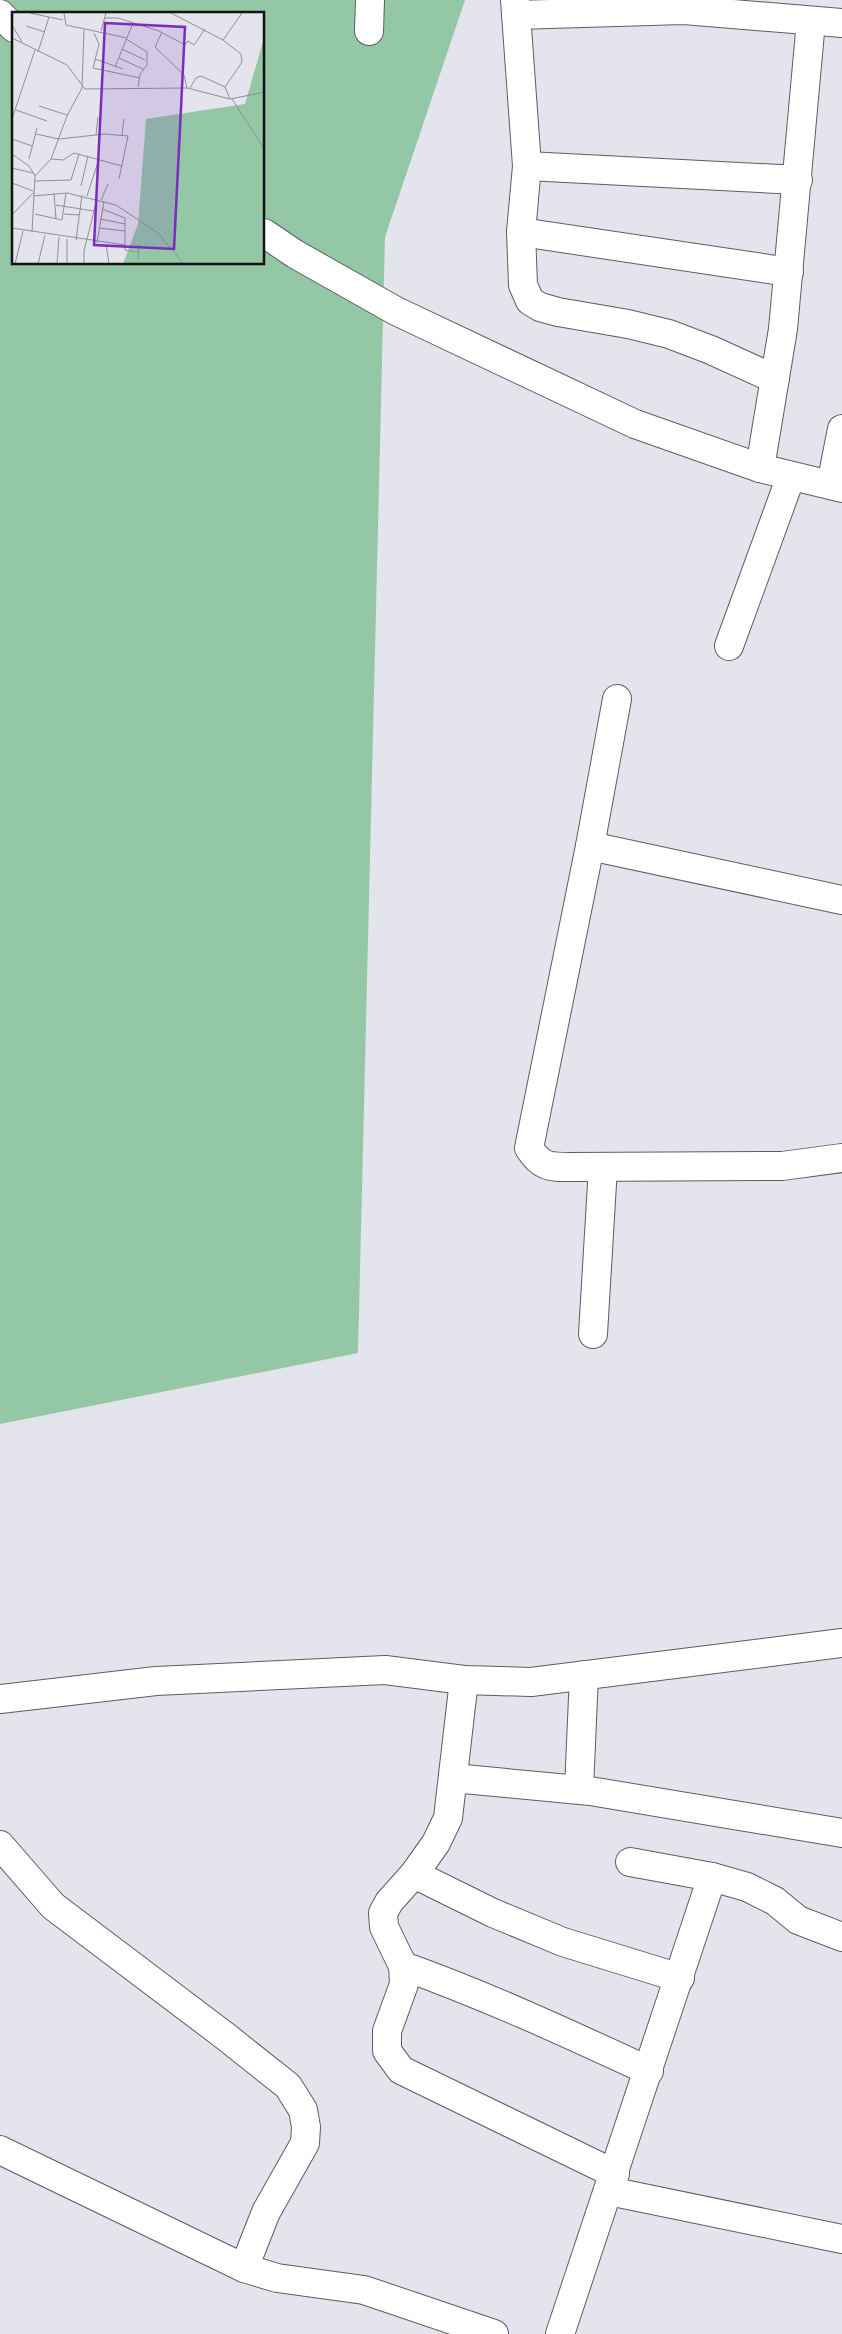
<svg xmlns="http://www.w3.org/2000/svg" width="842" height="2334" viewBox="0 0 842 2334" font-family="'Noto Serif',serif">
  <style>
    .green { fill: #93c7a5; fill-rule: evenodd }
    .lines { fill: none; stroke-linecap: round; stroke-linejoin: round }
    .minor-casing { stroke: #5c5d64; stroke-width: 30 }
    .minor { stroke: #fff; stroke-width: 28 }
    .inset-road { fill: none; stroke: #909096; stroke-width: 1 }
    .view { fill: #7b2cbf; fill-opacity: 0.15; stroke: #7b2cbf; stroke-width: 2.5 }
    .inset-edge { fill: none; stroke: #131316; stroke-width: 2.5 }
  </style>
  <rect width="100%" height="100%" fill="#e3e4ec"/>
  <path class="green" d="M0,0H465L385,237L358,1353L0,1424ZM14,14H264V264H14Z"/>
  <g class="lines">
    <g class="minor-casing">
      <g id="minor">
        <polyline points="515,0 527,166 521,232 523,285 530,301 540,307 558,312 628,324 669,334 711,350 775,379"/>
        <polyline points="0,14 14,28"/>
        <polyline points="516,15 684,10 842,23"/>
        <polyline points="369,31 370,0"/>
        <polyline points="527,166 798,180"/>
        <polyline points="521,232 789,272"/>
        <polyline points="264,233 295,254 396,311 635,424 760,468 842,488"/>
        <polyline points="760,468 783,329 811,21"/>
        <polyline points="831,485 842,429"/>
        <polyline points="729,646 791,476"/>
        <path d="M617,699L590,846L529,1148C541,1167 549,1167 570,1167L782,1166L842,1158"/>
        <polyline points="590,846 842,900"/>
        <polyline points="593,1334 603,1167"/>
        <polyline points="464,1680 448,1818 436,1843 414,1874 389,1902 383,1913 384,1927 403,1966 404,1984 387,2031 387,2051 401,2070 615,2174"/>
        <polyline points="0,1699 156,1681 385,1670 464,1680 531,1682 842,1643"/>
        <polyline points="453,1778 590,1791 842,1833"/>
        <polyline points="579,1789 584,1675"/>
        <polyline points="0,1845 53,1906 225,2036 288,2086 303,2110 306,2127 305,2143 266,2212 244,2268"/>
        <polyline points="630,1862 712,1877 747,1887 775,1901 798,1920 842,1937"/>
        <polyline points="414,1874 493,1913 563,1942 680,1978"/>
        <path d="M403,1966C487,1996 567,2033 649,2071"/>
        <polyline points="0,2150 244,2268 277,2278 364,2290 494,2334"/>
        <polyline points="609,2191 842,2239"/>
        <polyline points="560,2334 712,1877"/>
      </g>
    </g>
    <use href="#minor" class="minor"/>
  </g>
  <g transform="translate(12 12)">
    <rect width="252" height="252" fill="#e3e4ec"/>
    <path d="M252,26V252H111L126,212L134,107L233,92Z" fill="#93c7a5"/>
    <path class="inset-road" d="M18,1L51,8M52,1L54,13L115,26M159,1L211,28L229,42L230,50L213,75L218,87M93,6H106L147,19L173,33L176,29L182,33L193,17M0,13L10,30M14,14L33,20M89,19L94,1M150,20L143,35L172,63L175,76M82,21L87,32L81,56L128,66M0,26L55,53L73,77L175,76L218,87L253,80M114,27L135,40V53L128,62L126,75M211,28L230,1M110,37L133,48M26,40L37,5M107,46L131,57M83,47L111,57M103,55L121,11M178,76L184,66L189,64L213,75M220,87L253,138M27,94L55,103M4,98L35,109M0,107L23,38M24,122L47,127L93,122L116,124L107,167M84,123L86,105M110,123L112,107M0,127L20,134M0,142L17,154L23,164L20,220M17,147L25,116M39,147L51,148L62,141L110,154M0,156L21,161M23,164L39,147L55,104L70,76L72,18M22,169L59,168L67,142M0,171L21,179M69,174L76,144M42,181L44,207M21,184L55,181L104,193L146,221L172,252M75,184L87,147M89,188L96,172M44,193L82,199M90,197L113,206V238L126,240M23,202L50,208L54,181M52,202L67,203M0,203L21,181M88,207L113,212M0,216L113,233M87,216L113,219M55,227V252M64,228L70,183M85,231L92,189M94,232L97,252M126,247L127,232M3,252L11,219M26,252L33,223M45,252L47,225M72,252V239L85,187"/>
    <path class="view" d="M93,11L173,15L162,237L82,233Z"/>
    <rect width="252" height="252" class="inset-edge"/>
  </g>
</svg>
